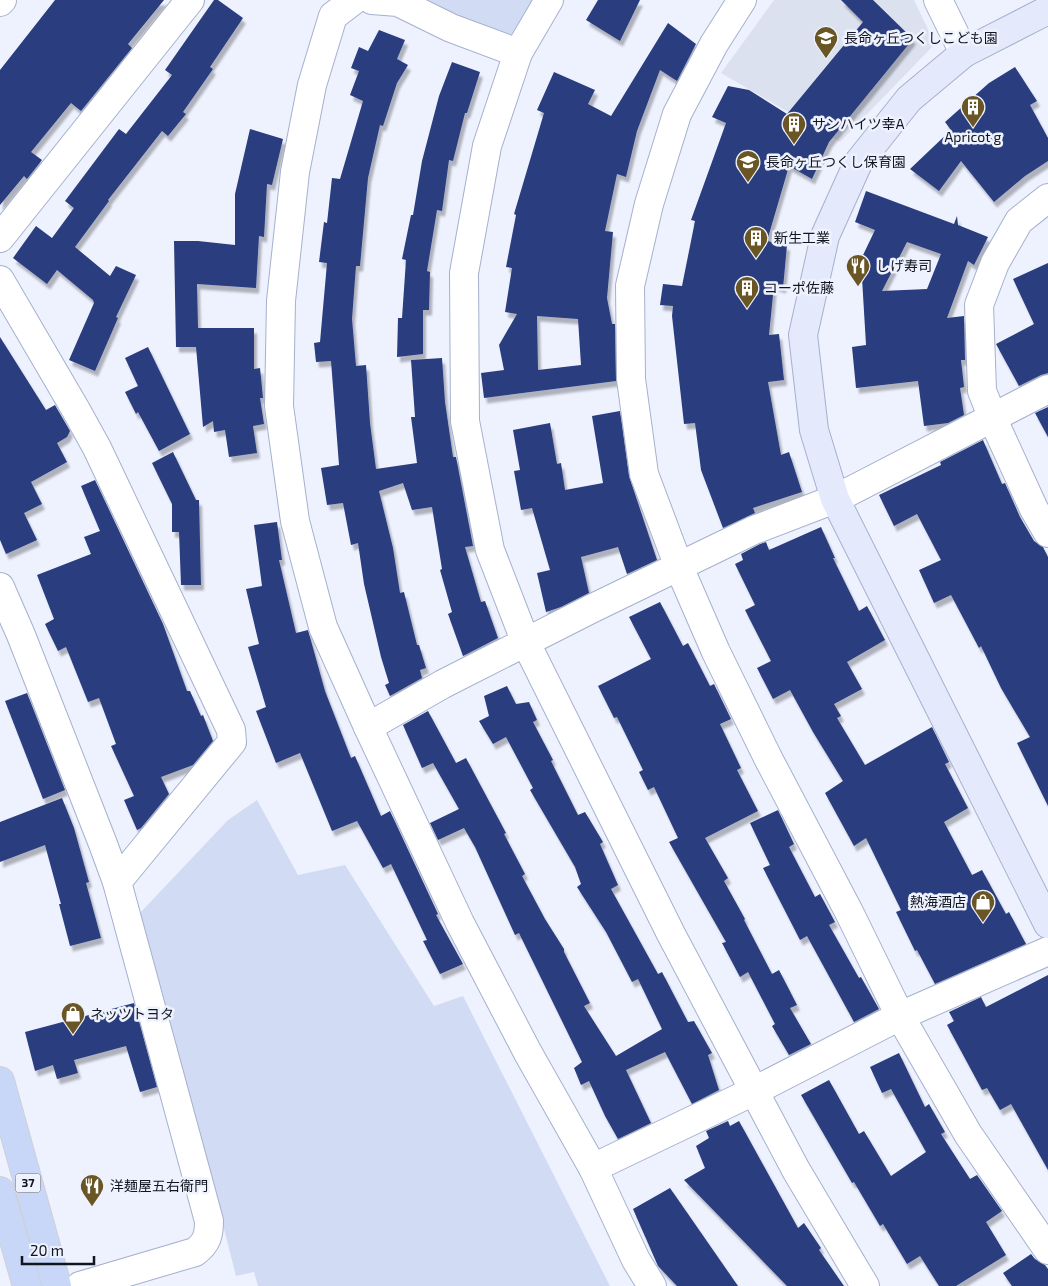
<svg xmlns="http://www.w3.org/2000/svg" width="1048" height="1286" viewBox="0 0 1048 1286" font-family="'Exo 2','Noto Sans JP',sans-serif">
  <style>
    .built { fill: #dce1f0 }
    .park { fill: #d2dbf4 }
    .building { fill: #293c7e; fill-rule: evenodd; filter: url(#shadow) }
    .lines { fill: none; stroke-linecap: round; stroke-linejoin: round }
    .street-casing { stroke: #a5b0cc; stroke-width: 30 }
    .secondary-casing { stroke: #a5b0cc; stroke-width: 30 }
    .primary-casing { stroke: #cfd0d2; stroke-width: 30 }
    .street { stroke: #fff; stroke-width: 28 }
    .secondary { stroke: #e4eafc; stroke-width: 28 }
    .primary { stroke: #c8d6f8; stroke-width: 28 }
    .labels { text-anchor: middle; stroke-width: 5; stroke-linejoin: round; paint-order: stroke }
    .shield { fill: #eef2ff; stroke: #535762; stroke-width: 1 }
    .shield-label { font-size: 12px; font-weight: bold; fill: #11151f }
    .poi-label { font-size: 14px; fill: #11151f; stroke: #eef2ff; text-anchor: start }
  </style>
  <defs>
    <filter id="shadow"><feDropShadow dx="3" dy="5.5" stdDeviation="1" flood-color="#0004"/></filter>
  </defs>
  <rect width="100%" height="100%" fill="#eef2ff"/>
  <polygon class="built" points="774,0 914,0 935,44 840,142 721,73"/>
  <g class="park">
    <polygon points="408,0 540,0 513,40"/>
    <polygon points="257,800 298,875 345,865 434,1006 463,996 610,1286 258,1286 254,1272 236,1276 190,1096 139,914 228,820"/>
  </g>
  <g class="building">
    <polygon points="55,0 164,0 128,44 132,48 81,111 71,103 31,152 42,160 27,179 24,176 0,205 0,70"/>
    <polygon points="214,0 218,0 243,18 210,67 213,69 183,112 186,114 168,136 162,131 108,200 109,201 75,247 110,276 116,266 136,275 116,317 118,318 95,371 69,360 94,303 93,300 57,270 47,284 13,258 36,226 52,238 74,208 65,201 119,129 126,134 172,75 165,70"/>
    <polygon points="598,0 640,0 620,41 586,20"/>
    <polygon points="841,0 873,0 913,39 829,142 812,179 789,166 767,241 787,245 783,288 774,285 769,335 779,334 784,380 768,382 781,455 789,452 802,492 753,508 755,513 723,528 701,470 695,423 684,424 672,316 673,306 660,305 663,284 682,286 695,221 691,220 726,123 712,117 728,86 749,90 787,114 863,22"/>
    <path d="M668,23L696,44L677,81L660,70L637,131L626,177L617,174L605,231L613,232L607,298L612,324H615L616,381L484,398L481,373L504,370L499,345L517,314L505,312L512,268L506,267L516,215L514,214L544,113L537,110L554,72L595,90L588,104L611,116ZM537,316L578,319L581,365L538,370Z"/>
    <polygon points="379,30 405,40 397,59 408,65 397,83 383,126 380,125 368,178 360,266 356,266 352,319 356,366 366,365 370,423 376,469 417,463 411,417 415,417 411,360 442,358 445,402 453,457 456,457 473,546 465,547 481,602 485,601 498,638 463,656 448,614 452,612 440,570 442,569 432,507 412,510 403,483 379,491 393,548 400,593 404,592 417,645 419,645 426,668 420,670 422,678 390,696 385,685 389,683 381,657 364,584 358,543 351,545 343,503 327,505 321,468 339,465 331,361 316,362 314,343 320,342 327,263 319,262 324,222 327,223 332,178 340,179 363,101 350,95 359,71 351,68 359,47 368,51"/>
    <polygon points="452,62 480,72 467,113 465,113 453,161 449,160 442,211 437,210 427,271 430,272 429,310 423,310 423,354 397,357 398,318 402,318 406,260 402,259 411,215 413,215 422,161 439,96"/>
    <polygon points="1015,67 1037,101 1030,105 1048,138 1048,161 1025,176 994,202 961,161 939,191 910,169 951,130 945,122 989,83"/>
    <polygon points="250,129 283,139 272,185 267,184 264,237 259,236 256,288 197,284 198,328 254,328 254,369 260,368 263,398 260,398 264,424 253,426 257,453 229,457 225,430 214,432 213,421 203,427 196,347 176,347 174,241 198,241 235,245 235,194"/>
    <path d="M866,191L954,224L957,216L958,225L988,237L974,265L968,261L947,318L964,316L965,360H961L964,387L960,388L964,415L948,423L924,426L918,381L856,388L852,347L866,345L862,278L854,274L875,230L855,222ZM907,242L941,254L927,289L882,291Z"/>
    <polygon points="1048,263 1048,373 1041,375 1019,386 996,344 1034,324 1013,279"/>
    <polygon points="0,337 46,410 55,405 70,431 67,437 57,443 67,462 31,482 42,504 24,513 37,540 6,554 0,540"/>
    <polygon points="148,347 190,434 159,451 138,412 136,414 125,392 138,386 125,358"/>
    <polygon points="1048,407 1048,437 1035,413"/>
    <polygon points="620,411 629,476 657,560 627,574 618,547 581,557 589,593 561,607 546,612 537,573 550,570 532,508 521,510 514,471 520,470 513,430 550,423 557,464 561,463 565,490 603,483 592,416"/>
    <polygon points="983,440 1002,484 1005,483 1020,517 1034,541 1043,547 1048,557 1048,806 1017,743 1030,737 1001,688 981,646 979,648 951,595 934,603 919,570 941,560 917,514 894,526 879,495 941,465 940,462"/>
    <polygon points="173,452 196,500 199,500 201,585 181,585 179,532 172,532 172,504 152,463"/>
    <polygon points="95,480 163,624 187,691 190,691 201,716 203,715 213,741 193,765 161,777 169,794 141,828 137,830 124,800 134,796 111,746 116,744 99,698 88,702 66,647 58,651 45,624 54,619 37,575 91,554 84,537 100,531 81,486"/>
    <polygon points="277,522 282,560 279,560 296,633 308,630 325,691 351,758 355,756 381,816 390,811 438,914 436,915 463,964 440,974 423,941 427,940 391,864 383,868 357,821 332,831 300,753 276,763 256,711 266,707 248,647 259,644 246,589 262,586 254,525"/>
    <polygon points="821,527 835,558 833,558 859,611 867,606 885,640 847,662 862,689 834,704 841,716 837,718 865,765 932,727 949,762 945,764 968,808 944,822 972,875 982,870 1006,914 1009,912 1026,944 935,984 917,950 915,951 896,912 901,910 866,838 854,846 825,793 843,781 813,732 790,690 773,699 757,668 771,661 745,610 755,605 735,564 743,560 741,554 760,544 766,542 769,550"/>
    <polygon points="660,602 683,646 688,643 710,686 714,684 731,719 720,724 741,768 737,770 758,811 705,838 728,878 724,881 745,919 744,920 772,974 779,970 797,1005 790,1008 811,1044 789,1055 772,1026 775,1024 748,972 740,977 722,943 726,942 669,842 678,838 654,787 648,790 639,772 643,770 617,717 614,718 598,686 651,659 629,617"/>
    <polygon points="507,686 516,704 529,702 537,720 533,722 553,760 551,761 578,815 585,812 603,842 600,844 618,885 611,889 658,974 662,972 688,1022 694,1021 712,1053 708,1055 719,1090 692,1104 665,1052 626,1070 651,1123 618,1139 605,1116 589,1081 581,1085 574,1068 582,1062 519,933 515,935 475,847 464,828 438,840 430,823 459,809 433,763 422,768 403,725 428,711 456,763 466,758 506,833 504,834 525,874 522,876 545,919 564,949 564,952 590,1003 584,1006 616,1056 662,1029 638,979 632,982 606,932 577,887 581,884 575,867 530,790 533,788 506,737 493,744 479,721 489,716 484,696"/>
    <polygon points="27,693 65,790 43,799 5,701"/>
    <polygon points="62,798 74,828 89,882 86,883 101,938 70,946 59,904 61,904 45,845 0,862 0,822"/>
    <polygon points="778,810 794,844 789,847 815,897 820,894 835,922 829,925 859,978 861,977 879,1009 854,1022 807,936 800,940 763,868 770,865 750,823"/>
    <polygon points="1048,975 1048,1170 1011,1104 1000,1110 987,1088 982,1090 947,1025 954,1021 949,1012 981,997 986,1007"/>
    <polygon points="134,1003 157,1087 140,1092 126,1046 74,1060 78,1073 57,1079 53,1065 35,1071 25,1032"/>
    <polygon points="899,1053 925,1107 929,1104 945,1132 941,1134 970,1179 977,1175 1002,1211 986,1222 1006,1255 956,1286 939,1286 920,1256 907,1264 883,1224 880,1226 854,1182 852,1183 801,1095 829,1080 859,1134 864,1131 891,1176 926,1152 891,1089 882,1093 870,1067"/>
    <polygon points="728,1121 730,1126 739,1121 798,1228 804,1223 821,1248 819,1250 844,1286 787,1286 684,1180 705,1168 696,1146 709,1138 706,1131"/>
    <polygon points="670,1188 738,1286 677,1286 658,1266 633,1209"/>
    <polygon points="1031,1254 1035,1259 1045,1265 1048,1269 1048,1286 1012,1286 1003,1273"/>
  </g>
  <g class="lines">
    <g class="street-casing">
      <g id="street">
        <polyline points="354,0 333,16 312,85 295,172 281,301 279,406 295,521 323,627 368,727 460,923 528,1053 593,1168 636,1260 652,1286"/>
        <polyline points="372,0 398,2 451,28 518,53"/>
        <polyline points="549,0 518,53 487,146 464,273 465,421 490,550 526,643 671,934 796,1170 865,1286"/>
        <polyline points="742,0 714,44 677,114 649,204 630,286 631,379 644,474 679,567 716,652 768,758 849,912 900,1016 968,1134 1048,1250"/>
        <polyline points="938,0 964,53"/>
        <polyline points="0,2 2,0"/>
        <polyline points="1048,198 1019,221 995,263 979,305 982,391 996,426 1034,509 1048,533"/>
        <polyline points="0,238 190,0"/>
        <polyline points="0,280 76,410 97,448 231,730 232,742 117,882"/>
        <path d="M0,587L21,635L103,844L117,882L209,1221C209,1235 207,1243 195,1252L80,1286"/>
        <polyline points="368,727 443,684 593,608 754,530 835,499 1048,389"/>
        <polyline points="593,1168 754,1091 900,1016 1048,951"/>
      </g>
    </g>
    <g class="secondary-casing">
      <polyline id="secondary" points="1048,10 964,53 909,99 858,163 825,236 803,335 814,430 835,499 1048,924"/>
    </g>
    <g class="primary-casing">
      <g id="primary">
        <polyline points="0,1081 57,1286"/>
        <polyline points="0,1191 27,1286"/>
      </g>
    </g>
    <use href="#street" class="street"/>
    <use href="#secondary" class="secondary"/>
    <use href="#primary" class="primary"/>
  </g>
  <defs>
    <g id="school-pin" transform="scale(1.25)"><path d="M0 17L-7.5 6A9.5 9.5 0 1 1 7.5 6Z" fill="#695624" stroke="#eef2ff"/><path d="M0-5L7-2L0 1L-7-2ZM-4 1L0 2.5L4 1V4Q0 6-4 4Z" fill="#fff"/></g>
    <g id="building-pin" transform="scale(1.25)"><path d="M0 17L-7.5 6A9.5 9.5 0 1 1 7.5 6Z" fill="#695624" stroke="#eef2ff"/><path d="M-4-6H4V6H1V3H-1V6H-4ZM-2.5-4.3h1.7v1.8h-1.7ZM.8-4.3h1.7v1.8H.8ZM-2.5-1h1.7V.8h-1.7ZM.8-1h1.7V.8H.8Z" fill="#fff"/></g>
    <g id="restaurant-pin" transform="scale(1.25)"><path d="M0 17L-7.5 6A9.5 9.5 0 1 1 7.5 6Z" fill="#695624" stroke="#eef2ff"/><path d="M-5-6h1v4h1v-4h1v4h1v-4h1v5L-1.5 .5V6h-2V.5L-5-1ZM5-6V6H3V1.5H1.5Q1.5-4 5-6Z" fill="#fff"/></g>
    <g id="shop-pin" transform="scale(1.25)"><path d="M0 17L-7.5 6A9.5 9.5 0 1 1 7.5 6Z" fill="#695624" stroke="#eef2ff"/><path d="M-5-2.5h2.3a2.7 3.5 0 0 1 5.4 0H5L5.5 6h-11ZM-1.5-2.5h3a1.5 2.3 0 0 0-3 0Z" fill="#fff"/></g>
  </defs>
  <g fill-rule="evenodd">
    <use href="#school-pin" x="826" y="38"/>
    <use href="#building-pin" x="973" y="107"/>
    <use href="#building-pin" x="794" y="124"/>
    <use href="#school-pin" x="748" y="162"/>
    <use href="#building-pin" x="756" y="238"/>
    <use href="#restaurant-pin" x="858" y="266"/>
    <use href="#building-pin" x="747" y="288"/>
    <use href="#shop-pin" x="983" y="902"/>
    <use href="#shop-pin" x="73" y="1014"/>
    <use href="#restaurant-pin" x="92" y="1186"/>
  </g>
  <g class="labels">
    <rect class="shield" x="15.5" y="1173.5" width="25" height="19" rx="4"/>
    <g class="shield-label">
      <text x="28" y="1187">37</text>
    </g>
    <g class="poi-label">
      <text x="844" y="43">長命ヶ丘つくしこども園</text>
      <text x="812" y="129">サンハイツ幸A</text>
      <text x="973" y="142" text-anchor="middle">Apricot g</text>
      <text x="766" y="167">長命ヶ丘つくし保育園</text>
      <text x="774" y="243">新生工業</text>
      <text x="876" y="271">しげ寿司</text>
      <text x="764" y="293">コーポ佐藤</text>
      <text x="966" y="907" text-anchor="end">熱海酒店</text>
      <text x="90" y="1019">ネッツトヨタ</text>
      <text x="110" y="1191">洋麺屋五右衛門</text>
    </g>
  </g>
  <path d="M22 1256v8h72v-8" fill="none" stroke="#11151f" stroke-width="2.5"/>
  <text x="30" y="1256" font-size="15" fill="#11151f" stroke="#eef2ff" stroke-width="4" paint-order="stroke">20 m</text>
</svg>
